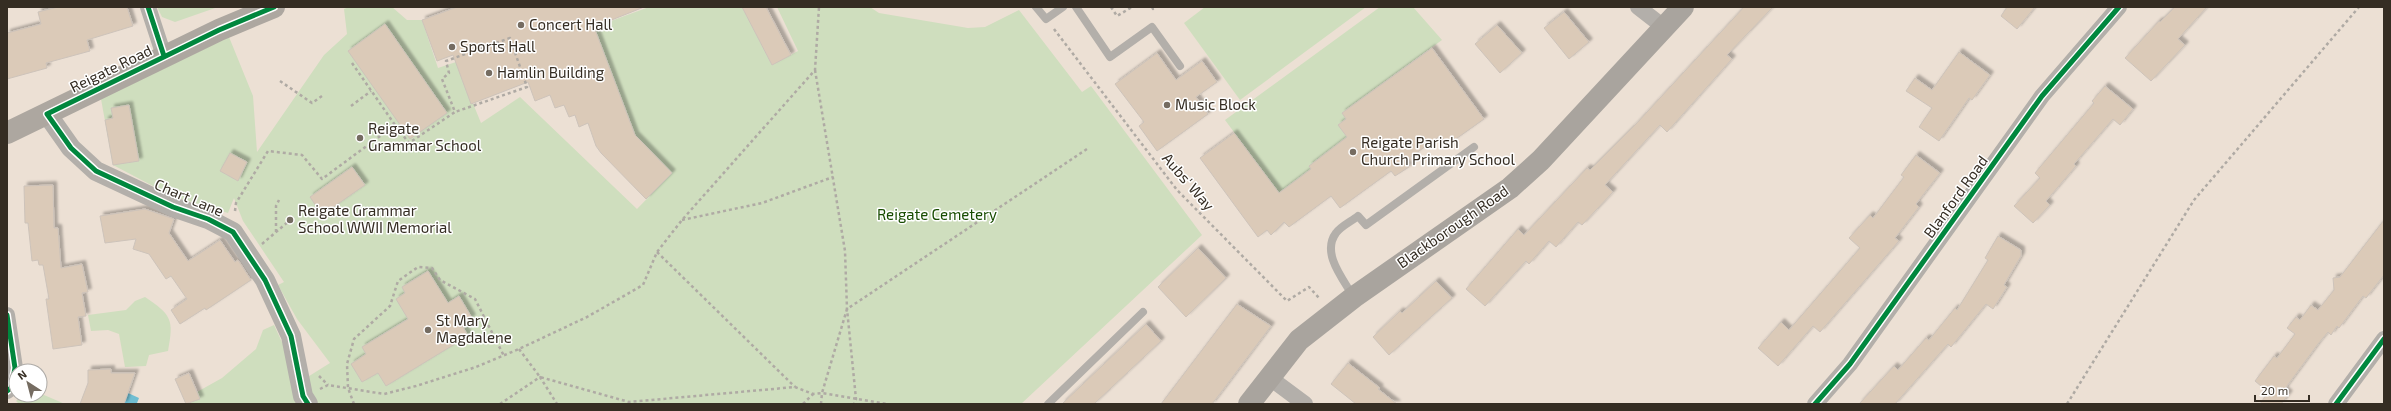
<svg xmlns="http://www.w3.org/2000/svg" width="2391" height="411" viewBox="0 0 2391 411" font-family="'Exo 2',sans-serif">
  <style>
    .green { fill: #cfdebe }
    .water { fill: #70bed2 }
    .building { fill: #dbcab8; stroke: #cdc3ba; filter: url(#shadow) }
    .lines { fill: none; stroke-linecap: round; stroke-linejoin: round }
    .path { stroke: #afaaa4; stroke-width: 2.5; stroke-dasharray: 3 3; stroke-linecap: butt }
    .service { stroke: #b3afaa; stroke-width: 8 }
    .minor { stroke: #b3afaa; stroke-width: 16 }
    .tertiary { stroke: #b3afaa; stroke-width: 20 }
    .secondary { stroke: #a9a49e; stroke-width: 22 }
    .primary { stroke: #ada7a0; stroke-width: 22 }
    .cycleway-casing { stroke: #fff; stroke-width: 8 }
    .cycleway { stroke: #00873e; stroke-width: 5 }
    .poi-dot { fill: #756c61; stroke: #fff; stroke-width: 1.5 }
    .labels { text-anchor: middle; stroke-width: 3; stroke-linejoin: round; paint-order: stroke }
    .poi-label { font-size: 15px; fill: #352d23; stroke: #fff; text-anchor: start }
    .street-label { font-size: 15px; fill: #352d23; stroke: #fff }
    .park-label { font-size: 15px; fill: #184c01; stroke: #fff }
  </style>
  <defs>
    <filter id="shadow"><feDropShadow dx="3.5" dy="-3.5" stdDeviation="1" flood-color="#0004"/></filter>
  </defs>
  <rect width="100%" height="100%" fill="#ece0d4"/>
  <g class="green">
    <polygon points="157,7 218,7 175,22 162,17"/>
    <polygon points="349,7 392,7 407,20 422,20 438,68 456,62 481,123 520,97 637,209 672,173 635,135 565,38 649,7 742,7 772,65 798,51 777,7 870,7 879,13 968,28 985,27 1019,10 1082,92 1091,86 1202,235 1021,404 315,404 306,378 330,363 297,319 278,285 284,282 243,221 234,198 228,213 172,196 113,165 101,99 229,37 253,96 257,152 324,55 347,34 344,9"/>
    <polygon points="1205,7 1366,7 1240,100 1184,23"/>
    <polygon points="1380,7 1413,7 1442,40 1342,113 1346,119 1338,125 1347,137 1321,182 1300,197 1291,184 1279,193 1225,120"/>
    <path d="M145,297C172,315 174,320 168,351L149,355L146,366L125,367L119,334L108,330L91,331L88,315L126,310L135,301Z"/>
    <polygon points="274,325 288,355 300,404 187,404 200,399 197,392 222,378 256,349 263,330"/>
    <polygon points="23,395 44,395 65,404 19,404 16,401"/>
  </g>
  <polygon class="water" points="128,393 139,398 137,403 141,404 124,404"/>
  <g class="building">
    <polygon points="58,7 127,7 133,26 87,40 90,51 46,63 47,68 7,79 7,33 41,24 38,12"/>
    <polygon points="457,7 644,7 594,27 635,135 672,173 646,199 601,153 596,146 588,123 579,127 575,115 569,117 564,105 555,108 550,95 535,101 528,82 471,104 453,55 437,61 422,20"/>
    <polygon points="742,7 766,7 791,55 772,65"/>
    <polygon points="1744,7 1773,7 1727,55 1732,59 1667,132 1660,125 1605,185 1613,192 1582,225 1578,222 1556,247 1549,241 1529,264 1526,261 1485,306 1466,289 1518,229 1524,235 1587,168 1590,170 1635,125"/>
    <polygon points="2007,7 2035,7 2017,29 2001,16"/>
    <polygon points="2175,7 2207,7 2178,39 2185,45 2151,81 2125,58 2159,21 2160,22"/>
    <polygon points="1564,12 1589,42 1569,59 1544,28"/>
    <polygon points="385,24 447,113 410,139 348,51"/>
    <polygon points="1497,25 1522,53 1500,73 1475,44"/>
    <polygon points="1432,48 1484,119 1446,146 1440,136 1405,161 1409,167 1395,176 1391,171 1340,208 1331,196 1289,227 1284,222 1271,235 1267,230 1258,237 1200,158 1234,133 1279,193 1311,169 1309,166 1347,137 1338,125 1346,119 1342,113"/>
    <polygon points="1959,52 1990,75 1972,100 1969,98 1939,141 1919,127 1932,108 1906,91 1915,78 1932,90"/>
    <polygon points="1157,53 1176,80 1202,61 1217,82 1196,97 1208,114 1157,151 1139,126 1144,122 1115,84"/>
    <polygon points="2105,86 2133,109 2120,125 2113,119 2074,164 2076,166 2046,201 2050,205 2033,223 2014,206 2040,178 2035,173 2094,103 2092,101"/>
    <polygon points="129,105 139,161 113,165 105,120 113,118 111,108"/>
    <polygon points="230,153 247,162 238,181 220,171"/>
    <polygon points="1916,155 1940,173 1916,204 1919,207 1895,238 1899,241 1820,332 1813,326 1778,366 1758,348 1781,322 1789,330 1860,248 1849,238 1870,215 1873,218 1904,177 1901,175"/>
    <polygon points="352,167 365,185 322,215 310,197"/>
    <polygon points="53,185 54,228 58,228 61,268 82,264 88,292 82,293 86,316 78,317 82,345 53,349 46,299 49,299 43,265 39,265 38,260 32,261 28,223 25,223 24,186"/>
    <polygon points="145,209 174,219 169,233 188,261 220,240 235,262 238,260 251,280 206,310 205,308 180,324 171,310 187,299 171,276 166,279 149,254 133,249 136,239 105,243 100,216"/>
    <polygon points="2384,220 2384,275 2366,298 2363,296 2339,328 2337,326 2331,335 2328,332 2318,344 2284,390 2289,394 2281,404 2260,404 2268,392 2255,381 2274,356 2277,358 2295,334 2287,328 2296,317 2300,320 2311,305 2318,310 2334,290 2333,278 2340,277"/>
    <polygon points="1998,236 2021,250 2021,256 2004,285 2007,287 1993,309 1986,304 1951,347 1948,344 1895,404 1859,404 1894,366 1898,370 1926,338 1929,340 1955,308 1957,310 1988,260 1985,258"/>
    <polygon points="1198,248 1226,278 1186,317 1158,287"/>
    <polygon points="428,271 448,303 459,296 472,318 462,325 468,336 386,386 378,373 362,382 351,364 366,354 362,347 408,319 396,299 405,293 402,287"/>
    <polygon points="1436,281 1452,298 1389,355 1373,337 1400,311 1402,313"/>
    <polygon points="1237,304 1271,326 1222,391 1212,404 1161,404"/>
    <polygon points="1146,324 1161,341 1094,404 1062,404"/>
    <polygon points="1348,363 1380,388 1378,389 1397,404 1356,404 1331,384"/>
    <polygon points="111,369 111,373 135,373 124,404 80,404 88,383 88,370"/>
    <polygon points="189,373 200,399 186,404 175,379"/>
  </g>
  <g class="lines">
    <g class="path">
      <polyline points="1111,7 1117,16 1132,7"/>
      <polyline points="1152,7 1153,9 1156,7"/>
      <polyline points="1054,29 1177,190 1287,301 1309,287 1319,298"/>
      <polyline points="352,63 395,125"/>
      <polyline points="815,70 845,251 847,309 856,399 854,404"/>
      <polyline points="280,81 312,103 322,96"/>
      <polyline points="351,106 371,91"/>
      <polyline points="235,211 236,203 268,151 302,155 322,179 395,125 409,143 455,112 442,79 449,73 446,61 510,38 527,87 455,112"/>
      <polyline points="682,220 762,203 833,177"/>
      <polyline points="276,232 276,206 279,200"/>
      <polyline points="262,244 289,221"/>
      <polyline points="657,252 795,387"/>
      <polyline points="519,349 540,377 629,402 795,387 813,394 822,393 887,404"/>
      <polyline points="319,376 328,385"/>
      <polyline points="320,389 328,385 384,394 416,386 476,367 519,349 587,317 643,285 657,252 682,220 815,70 819,7"/>
      <polyline points="354,404 348,388 347,364 354,339 390,306 398,281 418,267 432,268 440,280 475,299 504,356"/>
      <polyline points="500,404 540,377 557,404"/>
      <polyline points="803,404 813,394"/>
      <polyline points="821,404 822,393 847,309 1087,149"/>
      <polyline points="2067,404 2194,200 2359,7"/>
    </g>
    <g class="service">
      <polyline points="1036,7 1046,19 1063,7"/>
      <polyline points="1076,7 1110,57 1152,27 1180,66"/>
      <path d="M1353,296C1343,279 1321,253 1336,233C1341,226 1352,221 1358,216L1366,225L1474,147"/>
      <polyline points="1048,404 1143,312"/>
    </g>
    <g class="minor">
      <polyline points="148,7 164,56"/>
      <polyline points="1638,7 1665,28"/>
      <polyline points="7,315 15,368 11,388 7,391"/>
      <polyline points="1270,378 1305,404"/>
      <polyline points="1815,404 1850,364 2042,96 2119,7"/>
      <polyline points="2336,404 2384,339"/>
    </g>
    <polyline class="tertiary" points="47,114 71,148 96,171 173,207 208,219 233,232 265,280 291,336 303,396 308,404"/>
    <polyline class="secondary" points="1249,404 1299,340 1354,297 1510,188 1541,160 1683,7"/>
    <polyline class="primary" points="7,133 219,30 274,7"/>
    <g class="cycleway-casing">
      <g id="cycleway">
        <polyline points="148,7 164,56"/>
        <polyline points="274,7 219,30 47,114 71,148 96,171 173,207 208,219 233,232 265,280 291,336 303,396 308,404"/>
        <polyline points="7,315 15,368 11,388 7,391"/>
        <polyline points="1815,404 1850,364 2042,96 2119,7"/>
        <polyline points="2336,404 2384,339"/>
      </g>
    </g>
    <use href="#cycleway" class="cycleway"/>
  </g>
  <g class="poi-dot">
    <circle cx="521" cy="25" r="4"/>
    <circle cx="452" cy="47" r="4"/>
    <circle cx="489" cy="73" r="4"/>
    <circle cx="1167" cy="105" r="4"/>
    <circle cx="360" cy="138" r="4"/>
    <circle cx="1353" cy="152" r="4"/>
    <circle cx="290" cy="220" r="4"/>
    <circle cx="428" cy="330" r="4"/>
  </g>
  <g class="labels">
    <g class="poi-label">
      <text x="529" y="30">Concert Hall</text>
      <text x="460" y="52">Sports Hall</text>
      <text x="497" y="78">Hamlin Building</text>
      <text x="1175" y="110">Music Block</text>
      <text x="368" y="134">Reigate<tspan x="368" dy="17">Grammar School</tspan></text>
      <text x="1361" y="148">Reigate Parish<tspan x="1361" dy="17">Church Primary School</tspan></text>
      <text x="298" y="216">Reigate Grammar<tspan x="298" dy="17">School WWII Memorial</tspan></text>
      <text x="436" y="326">St Mary<tspan x="436" dy="17">Magdalene</tspan></text>
    </g>
    <g class="street-label">
      <text transform="translate(111 69) rotate(-26)" y="5">Reigate Road</text>
      <text transform="translate(1188 182) rotate(49)" y="5">Aubs' Way</text>
      <text transform="translate(1956 197) rotate(-54)" y="5">Blanford Road</text>
      <text transform="translate(189 198) rotate(23)" y="5">Chart Lane</text>
      <text transform="translate(1453 227) rotate(-35)" y="5">Blackborough Road</text>
    </g>
    <g class="park-label">
      <text x="937" y="220">Reigate Cemetery</text>
    </g>
  </g>
  <rect width="2391" height="411" fill="none" stroke="#352d23" stroke-width="16"/>
  <g transform="translate(28 383) rotate(324)"><circle r="19" fill="#ffffff" stroke="#aeaba7"/>
  <path d="M0-3L7 15L0 10L-7 15Z" fill="#756c61"/>
  <text y="-6" font-size="11" font-weight="bold" text-anchor="middle" fill="#352d23">N</text>
  </g>
  <path d="M2255 395v6h54v-6" fill="none" stroke="#352d23" stroke-width="2"/>
  <text x="2261" y="395" font-size="12" fill="#352d23" stroke="#ffffff" stroke-width="3" paint-order="stroke">20 m</text>
</svg>
